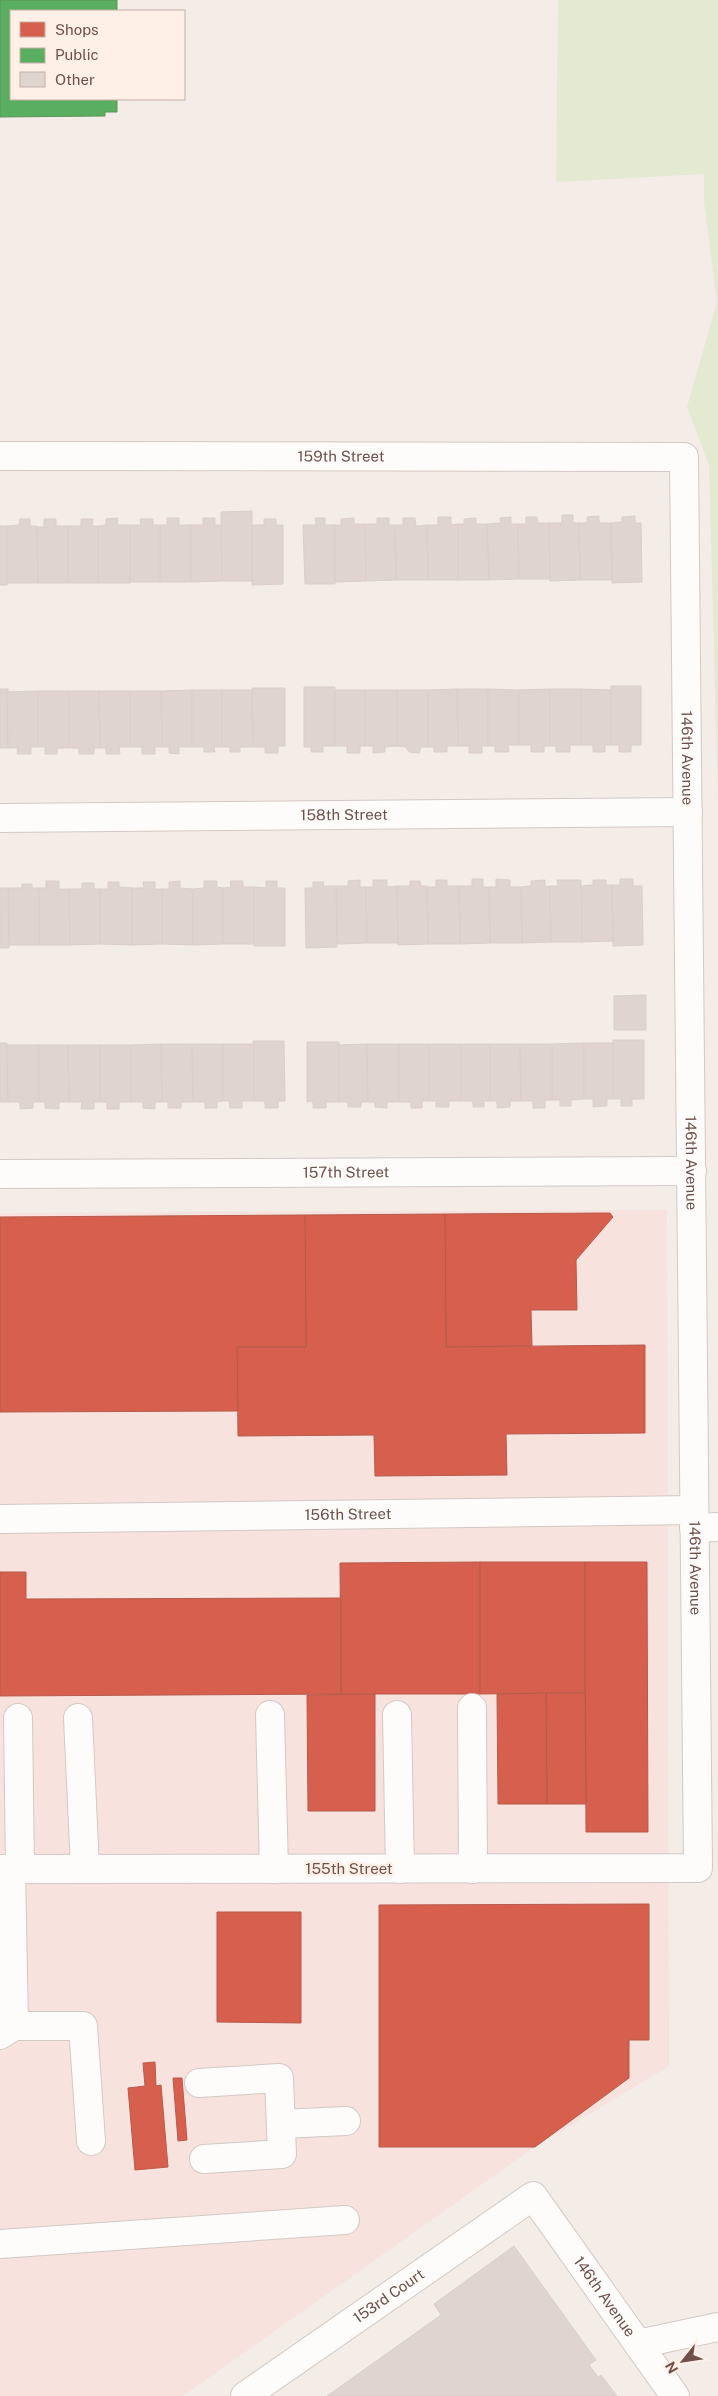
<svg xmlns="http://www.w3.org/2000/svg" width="718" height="2396" viewBox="0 0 718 2396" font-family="'Public Sans',sans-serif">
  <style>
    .commercial { fill: #f7e2dd }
    .green { fill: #e4e9d2 }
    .shops { fill: #d6604d; stroke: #b75b4c }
    .public { fill: #5aae61; stroke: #60925a }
    .building { fill: #e0d4cf; stroke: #dcceca }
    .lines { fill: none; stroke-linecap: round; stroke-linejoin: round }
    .minor-casing { stroke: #d3c9c5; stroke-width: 30 }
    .minor { stroke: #fdfcfb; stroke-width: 28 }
    .labels { text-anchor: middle; stroke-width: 5; stroke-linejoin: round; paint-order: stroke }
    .street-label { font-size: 15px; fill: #6f504a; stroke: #fef0e6 }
  </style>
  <rect width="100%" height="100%" fill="#f4ece7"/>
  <polygon class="commercial" points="667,1210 669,2066 539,2144 183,2396 0,2396 0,1213"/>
  <polygon class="green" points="558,0 718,0 718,801 709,465 687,407 717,302 704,202 704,174 556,182"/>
  <g class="shops">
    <polygon points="610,1213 613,1217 576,1260 577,1310 531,1310 532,1346 446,1347 445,1214"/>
    <polygon points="445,1214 446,1347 645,1345 645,1433 506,1434 507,1475 375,1476 374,1435 238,1436 237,1347 306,1347 305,1215"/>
    <polygon points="305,1215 306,1347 237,1347 238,1411 0,1412 0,1217"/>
    <polygon points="480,1562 480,1694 341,1694 340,1563"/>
    <polygon points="480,1562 585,1562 585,1693 480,1694"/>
    <polygon points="585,1562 647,1562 648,1832 586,1832"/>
    <polygon points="0,1572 26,1572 26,1599 341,1598 341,1694 0,1696"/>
    <polygon points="546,1693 585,1693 586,1804 547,1804"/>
    <polygon points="546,1693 547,1804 498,1804 497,1694"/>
    <polygon points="375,1694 375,1811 308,1811 307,1695"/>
    <polygon points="649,1904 649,2040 629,2040 629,2078 535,2147 379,2147 379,1905"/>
    <polygon points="217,1912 301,1912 301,2023 217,2022"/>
    <polygon points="155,2062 156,2086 161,2085 168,2167 135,2170 128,2088 145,2086 143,2063"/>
    <polygon points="173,2078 182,2078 187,2140 178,2141"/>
  </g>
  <polygon class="public" points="0,0 117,0 117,11 11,11 11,99 117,99 117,112 105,112 105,116 0,117"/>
  <g class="building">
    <polygon points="252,511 252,581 222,581 221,512"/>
    <polygon points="562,515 573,515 573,523 579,523 580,580 550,581 549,523 562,523"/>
    <polygon points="599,516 599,523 611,523 612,580 580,580 579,523 587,523 587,517"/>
    <polygon points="635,516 635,523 641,523 642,582 612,583 611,523 622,522 622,517"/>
    <polygon points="438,517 451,517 451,525 458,524 459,580 428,580 427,525 438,525"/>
    <polygon points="511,517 511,524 518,524 519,579 489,580 487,524 501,523 500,518"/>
    <polygon points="526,517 537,517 538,523 549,523 550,579 519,579 518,524 526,524"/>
    <polygon points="118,518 117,525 130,525 130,583 98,583 98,526 106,525 106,519"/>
    <polygon points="167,518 179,518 179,525 191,525 191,582 160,582 160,525 167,525"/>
    <polygon points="203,518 215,518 215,525 221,525 222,581 191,582 191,525 203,525"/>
    <polygon points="315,518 325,518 325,525 335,525 335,584 305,584 303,525 316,525"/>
    <polygon points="354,518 354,524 365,524 366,581 335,582 335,525 341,525 341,519"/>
    <polygon points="377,518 389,518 389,525 395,525 396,580 366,581 365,524 377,524"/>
    <polygon points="403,518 415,518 416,526 427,525 428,580 396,580 395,525 403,525"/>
    <polygon points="476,518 476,524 487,524 489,580 458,580 458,524 464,524 464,519"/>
    <polygon points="20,519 30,519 30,526 37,526 38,583 7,583 7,526 19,525"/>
    <polygon points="44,519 56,519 56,526 68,526 68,583 38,583 37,527 44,527"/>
    <polygon points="81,519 93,519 92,526 98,526 98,583 68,583 68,526 81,526"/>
    <polygon points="140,519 153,519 153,525 160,525 160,582 130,582 130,525 141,525"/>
    <polygon points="264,519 276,519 276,525 283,525 283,584 252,585 252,525 264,525"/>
    <rect x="0" y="526" width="7" height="59"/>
    <polygon points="611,686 641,686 641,745 631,745 631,752 619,752 619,745 611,745"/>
    <polygon points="304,687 335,687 335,746 323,746 323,752 311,752 311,747 304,747"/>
    <polygon points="252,688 285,688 285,746 278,746 278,753 265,753 265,747 253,747"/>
    <rect x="0" y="689" width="8" height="59"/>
    <polygon points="457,689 458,746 447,746 447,752 434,752 434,747 428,747 428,690"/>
    <polygon points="457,689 488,689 488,746 482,746 482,753 469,753 469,746 458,746"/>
    <polygon points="488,689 519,690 519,745 508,745 509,752 495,752 495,746 488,746"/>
    <polygon points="550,689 550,746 544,746 544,752 531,752 531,745 519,745 519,690"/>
    <polygon points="550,689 581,689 581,745 570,745 570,752 556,752 556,746 550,746"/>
    <polygon points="581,689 611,690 611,745 605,745 605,752 593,752 593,745 581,745"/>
    <polygon points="192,690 192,747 179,747 179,754 169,753 169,747 162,747 161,691"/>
    <polygon points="192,690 222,690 222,747 214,747 215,752 204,752 204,747 192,747"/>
    <polygon points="222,690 252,690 253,747 240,747 240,752 230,752 230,747 222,747"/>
    <polygon points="335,690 365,690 365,746 360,746 360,753 347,753 347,746 335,746"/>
    <polygon points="365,690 397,690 397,746 385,747 385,752 373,753 373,746 365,746"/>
    <polygon points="397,690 428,690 428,747 421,747 419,753 409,752 406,747 397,746"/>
    <polygon points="38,691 38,747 31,747 31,754 17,754 18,748 8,748 7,692"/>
    <polygon points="38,691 69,691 69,748 57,748 57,754 45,754 45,747 38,747"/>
    <polygon points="69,691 99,691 100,748 94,748 94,754 79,754 79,748 69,748"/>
    <polygon points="99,691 130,691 130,747 119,747 120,754 106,754 106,748 100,748"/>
    <polygon points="130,691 161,691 162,747 155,747 155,754 142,754 142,747 130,747"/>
    <polygon points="472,879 483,879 483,887 489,887 490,943 460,944 459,886 472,886"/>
    <polygon points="496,879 510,880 510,887 521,887 522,943 490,943 489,887 496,887"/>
    <polygon points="620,879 633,879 633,886 642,886 643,945 613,946 612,885 620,885"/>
    <polygon points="360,880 360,887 366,887 367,943 337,944 336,886 348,886 348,881"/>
    <polygon points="373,880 387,880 387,887 397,886 398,943 367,943 366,887 373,887"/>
    <polygon points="436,880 447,880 447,886 459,886 460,944 428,944 427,887 436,887"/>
    <polygon points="545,880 545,887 550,886 551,942 522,943 521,887 531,886 531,881"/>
    <polygon points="557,880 581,880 582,942 551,942 550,886 558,886"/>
    <polygon points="593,880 606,880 606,885 612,885 613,941 582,942 582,886 593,885"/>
    <polygon points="46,881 59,881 59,889 69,889 70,945 39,945 39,888 46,888"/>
    <polygon points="180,881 180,888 193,889 193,945 162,944 162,889 169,889 169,882"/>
    <polygon points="204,881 217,881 217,887 223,888 223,944 193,945 193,889 204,888"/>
    <polygon points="230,881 243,881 243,887 254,887 254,944 223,944 223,888 231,887"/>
    <polygon points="266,881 277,881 277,888 285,888 285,946 254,946 254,887 266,888"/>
    <polygon points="410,881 420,881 421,886 427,886 428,944 398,945 397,886 410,886"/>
    <polygon points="108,882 119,882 119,887 132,888 132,945 100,944 100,889 108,889"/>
    <polygon points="143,882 155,882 155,889 162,889 162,944 132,945 132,888 144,888"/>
    <polygon points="313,882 324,882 323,886 336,886 337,947 306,948 305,888 313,888"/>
    <polygon points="82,883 94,883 94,889 100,889 100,944 70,945 69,889 82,889"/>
    <polygon points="22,884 32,884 32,888 39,888 39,945 9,945 8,888 22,888"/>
    <polygon points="0,888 8,888 9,948 0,948"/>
    <polygon points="646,995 646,1030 614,1030 614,996"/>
    <polygon points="613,1040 644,1040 644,1099 632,1099 632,1106 621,1106 621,1099 613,1099"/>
    <polygon points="253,1041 284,1041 285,1101 278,1101 278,1108 265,1108 265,1101 254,1101"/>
    <polygon points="307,1042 339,1042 339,1102 326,1102 326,1108 313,1108 313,1101 307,1102"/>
    <polygon points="0,1043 7,1043 8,1102 0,1102"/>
    <polygon points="584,1043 584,1099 571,1100 571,1106 560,1106 560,1100 552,1100 552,1044"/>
    <polygon points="584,1043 613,1043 613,1099 607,1099 607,1106 593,1107 593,1099 584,1099"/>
    <polygon points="161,1044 162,1102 155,1102 155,1109 143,1108 143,1102 131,1102 131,1045"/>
    <polygon points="161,1044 192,1044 193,1102 181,1102 181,1108 168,1108 168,1102 162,1102"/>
    <polygon points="192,1044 223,1044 223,1101 217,1102 217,1108 205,1108 205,1102 193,1102"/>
    <polygon points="223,1044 254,1044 254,1101 242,1101 242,1108 230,1108 229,1101 223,1101"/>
    <polygon points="367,1044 368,1102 361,1102 361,1107 348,1107 348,1102 339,1102 339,1045"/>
    <polygon points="367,1044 399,1044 399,1102 387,1102 387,1108 375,1107 375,1102 368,1102"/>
    <polygon points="399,1044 429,1044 429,1101 422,1101 422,1108 411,1108 411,1102 399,1102"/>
    <polygon points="429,1044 461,1044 461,1101 449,1101 449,1107 436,1107 436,1101 429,1101"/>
    <polygon points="461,1044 490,1044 490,1101 484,1101 484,1107 473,1107 473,1101 461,1101"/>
    <polygon points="490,1044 520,1044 521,1101 510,1101 510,1107 497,1108 497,1101 490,1101"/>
    <polygon points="520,1044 552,1044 552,1100 545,1100 545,1108 533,1108 533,1101 521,1101"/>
    <polygon points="7,1045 39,1045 39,1102 33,1102 33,1108 20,1109 20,1102 8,1102"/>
    <polygon points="39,1045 68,1045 69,1102 59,1102 59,1109 45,1108 45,1102 39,1102"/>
    <polygon points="68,1045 100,1045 100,1102 94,1102 94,1109 81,1109 82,1102 69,1102"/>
    <polygon points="100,1045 131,1045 131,1102 119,1102 119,1109 107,1109 107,1102 100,1102"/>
    <polygon points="514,2246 596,2360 589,2365 598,2377 601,2375 617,2396 327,2396 441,2315 434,2304"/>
  </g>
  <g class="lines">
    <g class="minor-casing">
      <g id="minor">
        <path id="s1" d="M0,456L684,457L698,1868L0,1869"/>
        <path id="s2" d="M0,818L688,812"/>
        <path id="s3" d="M0,1174L692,1171"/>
        <path id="s4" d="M0,1519L694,1510"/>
        <polyline points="694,1528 718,1527"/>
        <polyline points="472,1708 473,1869"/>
        <polyline points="270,1715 274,1869"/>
        <polyline points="397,1715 400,1869"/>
        <polyline points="18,1718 20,1869"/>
        <polyline points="78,1718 85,1868"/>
        <polyline points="14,2026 83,2026 91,2141"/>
        <polyline points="0,2035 14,2026 11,1869"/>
        <polyline points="199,2083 279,2078 282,2154 204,2159"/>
        <polyline points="281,2124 346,2121"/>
        <polyline points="0,2244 345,2220"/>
        <polyline points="638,2344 718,2327"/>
        <path id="s5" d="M245,2396L533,2196L675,2396"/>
      </g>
    </g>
    <use href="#minor" class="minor"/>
  </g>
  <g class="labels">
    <g class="street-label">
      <text dy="5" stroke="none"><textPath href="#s1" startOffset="341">159th Street</textPath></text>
      <text dy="5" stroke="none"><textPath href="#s1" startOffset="985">146th Avenue</textPath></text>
      <text dy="5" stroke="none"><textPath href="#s2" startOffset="344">158th Street</textPath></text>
      <text dy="5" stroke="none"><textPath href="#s1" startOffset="1390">146th Avenue</textPath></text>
      <text dy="5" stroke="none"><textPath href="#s3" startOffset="346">157th Street</textPath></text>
      <text dy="5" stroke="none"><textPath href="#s4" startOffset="348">156th Street</textPath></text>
      <text dy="5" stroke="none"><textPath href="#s1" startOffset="1795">146th Avenue</textPath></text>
      <text x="349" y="1874">155th Street</text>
      <text dy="5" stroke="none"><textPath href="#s5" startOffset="175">153rd Court</textPath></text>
      <text dy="5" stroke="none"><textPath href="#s5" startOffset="474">146th Avenue</textPath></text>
    </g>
  </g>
  <rect x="10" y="10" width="175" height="90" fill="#fef0e6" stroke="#c5b0a8"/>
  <rect x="20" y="22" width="25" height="15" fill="#d6604d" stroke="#c5b0a8"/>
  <text x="55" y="35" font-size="15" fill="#6f504a">Shops</text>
  <rect x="20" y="48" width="25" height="15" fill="#5aae61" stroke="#c5b0a8"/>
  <text x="55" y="60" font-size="15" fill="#6f504a">Public</text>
  <rect x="20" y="72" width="25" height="15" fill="#e0d4cf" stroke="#c5b0a8"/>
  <text x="55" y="85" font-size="15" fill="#6f504a">Other</text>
  <g transform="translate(683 2361) rotate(240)" stroke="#fef0e6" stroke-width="4" paint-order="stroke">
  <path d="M0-4L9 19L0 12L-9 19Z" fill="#6f504a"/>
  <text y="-8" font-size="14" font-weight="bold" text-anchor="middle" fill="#6f504a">N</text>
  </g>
</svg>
